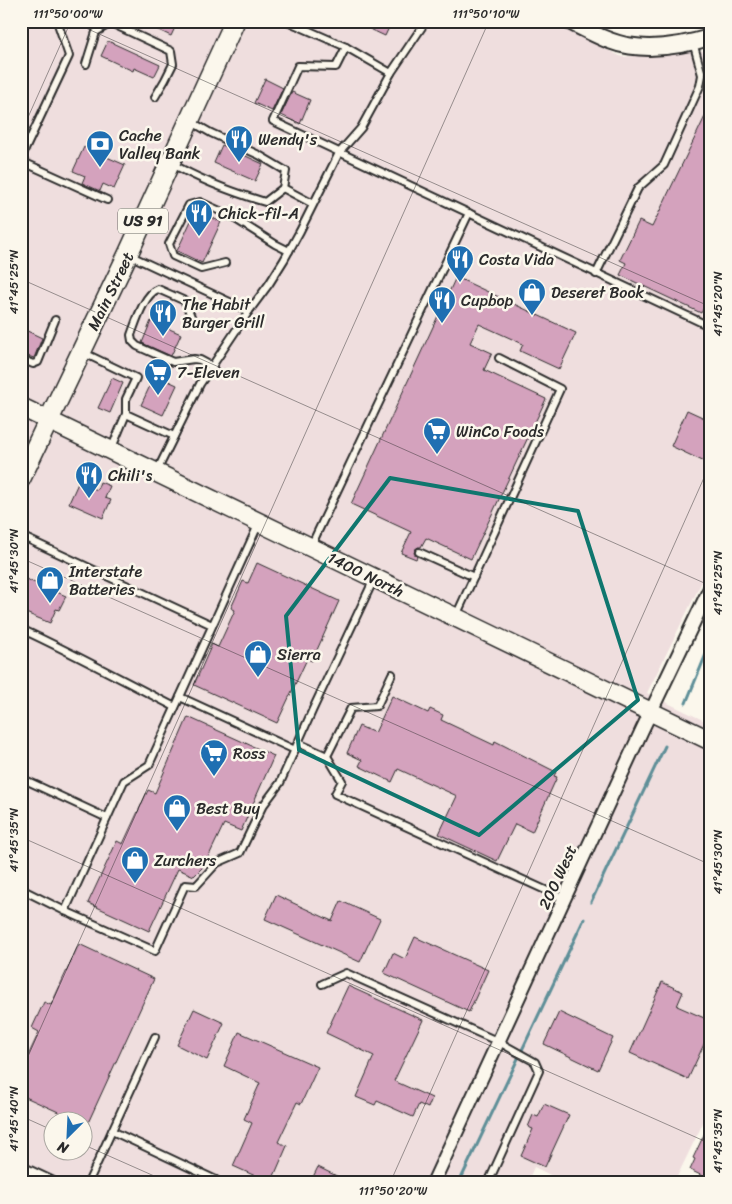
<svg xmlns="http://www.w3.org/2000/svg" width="732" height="1204" viewBox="0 0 732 1204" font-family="Sriracha,sans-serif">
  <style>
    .built { fill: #efdede; fill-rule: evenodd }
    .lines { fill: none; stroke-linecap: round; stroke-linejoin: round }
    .stream { stroke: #5f8f98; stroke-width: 3 }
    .building { fill: #d4a2bd; stroke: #2b2b2b }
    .service-casing { stroke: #2b2b2b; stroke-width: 10 }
    .minor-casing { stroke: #2b2b2b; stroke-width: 16 }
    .tertiary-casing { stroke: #2b2b2b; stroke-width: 19 }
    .secondary-casing { stroke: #2b2b2b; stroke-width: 21 }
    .primary-casing { stroke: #2b2b2b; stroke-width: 22 }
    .service { stroke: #fbf7ec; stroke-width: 6 }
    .minor { stroke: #fbf7ec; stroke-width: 12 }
    .tertiary { stroke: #fbf7ec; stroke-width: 15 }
    .secondary { stroke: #fbf7ec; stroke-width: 18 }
    .primary { stroke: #fbf7ec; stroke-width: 19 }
    .marked { fill: none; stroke: #0f766e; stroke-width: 4; stroke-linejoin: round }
    .ticks { fill: none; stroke: #2b2b2b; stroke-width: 1; stroke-opacity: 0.45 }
    .labels { text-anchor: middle; stroke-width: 5; stroke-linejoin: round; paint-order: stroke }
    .shield { fill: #fbf7ec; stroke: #696865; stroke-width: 1 }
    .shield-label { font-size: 15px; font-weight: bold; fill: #2b2b2b }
    .poi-label { font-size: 16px; fill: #2b2b2b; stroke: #fbf7ec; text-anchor: start }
    .street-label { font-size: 16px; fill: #2b2b2b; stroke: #fbf7ec }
    .neatline { fill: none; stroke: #2b2b2b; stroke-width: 2 }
    .ticks-label { font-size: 12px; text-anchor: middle; fill: #2b2b2b }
  </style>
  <rect width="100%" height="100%" fill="#fbf7ec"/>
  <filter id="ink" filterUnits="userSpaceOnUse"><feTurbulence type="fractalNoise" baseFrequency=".02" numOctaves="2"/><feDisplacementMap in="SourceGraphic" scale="10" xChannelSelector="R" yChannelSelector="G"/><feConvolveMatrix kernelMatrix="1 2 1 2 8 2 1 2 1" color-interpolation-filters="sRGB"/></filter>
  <g filter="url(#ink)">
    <path class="built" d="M21,21H548L622,57L711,50V563L647,693L711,724V1126L703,1123L674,1183H566L534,1167L527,1183H21ZM52,1122H82V1152H52Z"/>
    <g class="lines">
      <g class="stream">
        <polyline points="686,703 711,642"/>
        <polyline points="591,902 665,746"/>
        <polyline points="459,1183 584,919"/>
      </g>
    </g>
    <g class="building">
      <polygon points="139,21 178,21 171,36"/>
      <polygon points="353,21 392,21 385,36"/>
      <polygon points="108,41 160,65 154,77 134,68 133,71 101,56"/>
      <polygon points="265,79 283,88 272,111 254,103"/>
      <polygon points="292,92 310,100 300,124 281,115"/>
      <polygon points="711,104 711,294 701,313 620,275 626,263 620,260 639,221 652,227"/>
      <polygon points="222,145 263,164 255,181 214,163"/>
      <polygon points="84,147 125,165 114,189 103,184 100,191 82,183 85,176 73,171"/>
      <polygon points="196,210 221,222 202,263 177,251"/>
      <polygon points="456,277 576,333 559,369 520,351 523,344 479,324 470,343 492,353 484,370 546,399 471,559 426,538 421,547 418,547 415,550 414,553 417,557 416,559 401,553 411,532 351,504"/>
      <polygon points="151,321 181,334 171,356 142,343"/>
      <polygon points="21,328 42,338 34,358 21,354"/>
      <polygon points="155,375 177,385 163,415 141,405"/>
      <polygon points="112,378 123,383 110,413 98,408"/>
      <polygon points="687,410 711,421 711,465 671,446"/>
      <polygon points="79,481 97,490 100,482 110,486 105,498 111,500 103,518 69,503"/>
      <polygon points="257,563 339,601 312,661 307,659 277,723 194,685 212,644 218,647 235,610 231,608 243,581 248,583"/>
      <polygon points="21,577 66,596 59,610 56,609 50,623 21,611"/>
      <polygon points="392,696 428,713 430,709 443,715 441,720 494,745 495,741 556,772 554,776 557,777 532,832 515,824 497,861 439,834 457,796 398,769 392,782 359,766 362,760 347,753 359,726 375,733"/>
      <polygon points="188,717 274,756 241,831 224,824 204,866 194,876 178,869 149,931 88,903 117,841 123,844 148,790 155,793"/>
      <polygon points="276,895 332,921 341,901 380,919 360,962 265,919"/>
      <polygon points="415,937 488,970 469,1012 384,973 393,953 405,959"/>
      <polygon points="79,944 154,979 87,1125 21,1095 21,1071 39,1032 32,1028 44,1002 51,1005"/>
      <polygon points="662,982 683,992 677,1006 711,1021 711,1029 688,1079 630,1053"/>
      <polygon points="348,986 423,1020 394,1081 432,1098 428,1108 419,1104 413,1117 377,1101 375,1105 356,1097 374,1056 326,1033"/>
      <polygon points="194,1009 224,1023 207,1060 177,1045"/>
      <polygon points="559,1012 613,1038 598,1070 544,1044"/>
      <polygon points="239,1032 318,1067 301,1104 297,1102 278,1142 287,1146 271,1183 233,1166 252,1123 244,1119 260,1083 224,1066"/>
      <polygon points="544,1104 569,1115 545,1167 521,1156 533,1129 528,1127 533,1115 538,1117"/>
      <polygon points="711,1120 711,1180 690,1170 695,1159 693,1158"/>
      <polygon points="318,1167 351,1183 310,1183"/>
    </g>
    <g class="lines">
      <g class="service-casing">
        <g id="service">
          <polyline points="287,21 346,47 391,73"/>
          <polyline points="323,21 324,22"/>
          <polyline points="346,47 336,67 298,66 273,121 711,327"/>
          <polyline points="86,64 96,32 111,23 171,51 173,64 165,80 155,97"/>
          <polyline points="21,158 69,56 57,21"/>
          <polyline points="21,161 107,200"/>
          <path d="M171,163C201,181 232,192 265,202L283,188L286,171L259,155L211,133L190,121"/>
          <polyline points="283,188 313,204"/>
          <polyline points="129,255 249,311"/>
          <polyline points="225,263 201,269 173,256 169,244 189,205 200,202 229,215 275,244 289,251"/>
          <polyline points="596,274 638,188 664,165 700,86 702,75 693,42"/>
          <path d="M192,319L185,301L158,289C144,294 136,322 131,335L132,341L137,346L173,362L194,359L200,360L213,367"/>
          <polyline points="84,353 136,378 126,399 126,414 174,436"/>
          <polyline points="21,359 33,364 38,362 55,320"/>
          <polyline points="111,450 126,414"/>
          <polyline points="157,471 200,384 249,311 269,284 284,260 300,231 339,153 361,128 391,73 426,21"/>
          <polyline points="21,536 212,625"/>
          <polyline points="311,546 469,213"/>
          <polyline points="419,552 474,577"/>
          <polyline points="456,616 560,389 499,358"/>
          <path d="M21,629C73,653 124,681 175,707"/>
          <polyline points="392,674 377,706 351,708 327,756 342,781 335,794 565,899"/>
          <polyline points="180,697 295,750"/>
          <polyline points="298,743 327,756"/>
          <polyline points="21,778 107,818"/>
          <polyline points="21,889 65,911 124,781 149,765 259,523"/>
          <polyline points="65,911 155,951 185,885 196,886 217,863 240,853 262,807 280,783 313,709 374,579"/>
          <polyline points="322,984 346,973 499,1042 535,1062 539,1071 488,1183"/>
          <polyline points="112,1131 216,1180"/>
          <polyline points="88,1183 155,1037"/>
        </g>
      </g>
      <g class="minor-casing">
        <g id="minor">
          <polyline points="21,1169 51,1183"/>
          <polyline points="433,1183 642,730 711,586"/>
        </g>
      </g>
      <g class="tertiary-casing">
        <path id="tertiary" d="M568,21C587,30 608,43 630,46C657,50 685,45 711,37"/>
      </g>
      <g class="secondary-casing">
        <polyline id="secondary" points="21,407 711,741"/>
      </g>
      <g class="primary-casing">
        <polyline id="primary" points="21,478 128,254 235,21"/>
      </g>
      <use href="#service" class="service"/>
      <use href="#minor" class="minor"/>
      <use href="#tertiary" class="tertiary"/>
      <use href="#secondary" class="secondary"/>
      <use href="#primary" class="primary"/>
    </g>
  </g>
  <path class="marked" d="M390,478L578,511L638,700L479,835L299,750L286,616Z"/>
  <path class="ticks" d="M70,21L711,307M697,21L711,27M21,133L71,21M21,279L711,586M21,558L711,865M21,837L711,1144M21,1072L489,21M21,1116L52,1130M82,1144L170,1183M390,1183L711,462"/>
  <defs>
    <g id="restaurant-pin" transform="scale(1.4375)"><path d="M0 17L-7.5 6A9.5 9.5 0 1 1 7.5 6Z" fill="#1f6fb2" stroke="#fbf7ec"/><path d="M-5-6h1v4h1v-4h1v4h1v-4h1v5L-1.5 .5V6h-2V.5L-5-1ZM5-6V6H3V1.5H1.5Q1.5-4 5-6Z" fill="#fff"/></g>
    <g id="bank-pin" transform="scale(1.4375)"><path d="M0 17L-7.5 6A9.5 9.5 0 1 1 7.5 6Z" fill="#1f6fb2" stroke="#fbf7ec"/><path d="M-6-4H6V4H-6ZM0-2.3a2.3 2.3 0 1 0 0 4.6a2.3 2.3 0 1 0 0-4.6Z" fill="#fff"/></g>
    <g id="shop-pin" transform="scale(1.4375)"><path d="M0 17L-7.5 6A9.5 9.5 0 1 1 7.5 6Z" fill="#1f6fb2" stroke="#fbf7ec"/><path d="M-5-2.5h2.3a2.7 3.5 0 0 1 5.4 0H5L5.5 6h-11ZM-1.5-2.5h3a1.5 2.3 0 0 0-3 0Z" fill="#fff"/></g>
    <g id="supermarket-pin" transform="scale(1.4375)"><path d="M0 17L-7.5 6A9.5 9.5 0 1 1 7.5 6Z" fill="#1f6fb2" stroke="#fbf7ec"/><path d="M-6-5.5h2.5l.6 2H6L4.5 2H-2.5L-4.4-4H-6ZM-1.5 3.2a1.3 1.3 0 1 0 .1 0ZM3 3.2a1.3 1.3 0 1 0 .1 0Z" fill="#fff"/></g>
  </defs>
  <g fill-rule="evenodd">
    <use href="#restaurant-pin" x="239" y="139"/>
    <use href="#bank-pin" x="100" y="144"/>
    <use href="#restaurant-pin" x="199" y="213"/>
    <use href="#restaurant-pin" x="460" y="259"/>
    <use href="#shop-pin" x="532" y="292"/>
    <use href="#restaurant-pin" x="442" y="300"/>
    <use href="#restaurant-pin" x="163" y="313"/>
    <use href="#supermarket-pin" x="158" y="372"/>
    <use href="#supermarket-pin" x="437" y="431"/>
    <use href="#restaurant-pin" x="89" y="475"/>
    <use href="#shop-pin" x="50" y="580"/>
    <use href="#shop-pin" x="258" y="654"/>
    <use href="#supermarket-pin" x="214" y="753"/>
    <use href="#shop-pin" x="177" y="808"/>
    <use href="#shop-pin" x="135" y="860"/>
  </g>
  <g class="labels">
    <rect class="shield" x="118" y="208.5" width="50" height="25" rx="4"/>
    <g class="shield-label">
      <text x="143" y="226">US 91</text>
    </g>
    <g class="poi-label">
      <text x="119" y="141">Cache<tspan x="119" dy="18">Valley Bank</tspan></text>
      <text x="258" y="145">Wendy's</text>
      <text x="218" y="219">Chick-fil-A</text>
      <text x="479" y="265">Costa Vida</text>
      <text x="551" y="298">Deseret Book</text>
      <text x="461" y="306">Cupbop</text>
      <text x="182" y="310">The Habit<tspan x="182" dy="18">Burger Grill</tspan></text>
      <text x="177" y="378">7-Eleven</text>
      <text x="456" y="437">WinCo Foods</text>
      <text x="108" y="481">Chili's</text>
      <text x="69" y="577">Interstate<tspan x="69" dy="18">Batteries</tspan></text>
      <text x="277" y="660">Sierra</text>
      <text x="233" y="759">Ross</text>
      <text x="196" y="814">Best Buy</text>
      <text x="154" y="866">Zurchers</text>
    </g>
    <g class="street-label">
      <text transform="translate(110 291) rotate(-64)" y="6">Main Street</text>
      <text transform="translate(366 574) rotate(26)" y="6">1400 North</text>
      <text transform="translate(557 877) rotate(-65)" y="6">200 West</text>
    </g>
  </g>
  <rect width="732" height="1204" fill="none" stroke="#fbf7ec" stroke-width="55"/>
  <g transform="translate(68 1136) rotate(204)"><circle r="24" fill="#fbf7ec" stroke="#a8a59f"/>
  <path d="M0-4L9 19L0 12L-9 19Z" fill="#1f6fb2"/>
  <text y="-8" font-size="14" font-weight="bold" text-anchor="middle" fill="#2b2b2b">N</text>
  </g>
  <rect x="28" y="28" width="676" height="1148" class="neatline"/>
  <g class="ticks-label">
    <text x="68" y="18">111°50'00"W</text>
    <text x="486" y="18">111°50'10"W</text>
    <text transform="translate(14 282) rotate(-90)" y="4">41°45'25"N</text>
    <text transform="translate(718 304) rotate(-90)" y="4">41°45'20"N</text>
    <text transform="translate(14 561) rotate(-90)" y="4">41°45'30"N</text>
    <text transform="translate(718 583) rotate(-90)" y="4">41°45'25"N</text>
    <text transform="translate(14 840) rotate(-90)" y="4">41°45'35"N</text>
    <text transform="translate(718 862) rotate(-90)" y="4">41°45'30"N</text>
    <text transform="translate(14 1119) rotate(-90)" y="4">41°45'40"N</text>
    <text transform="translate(718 1141) rotate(-90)" y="4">41°45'35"N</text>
    <text x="393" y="1195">111°50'20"W</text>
  </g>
</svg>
